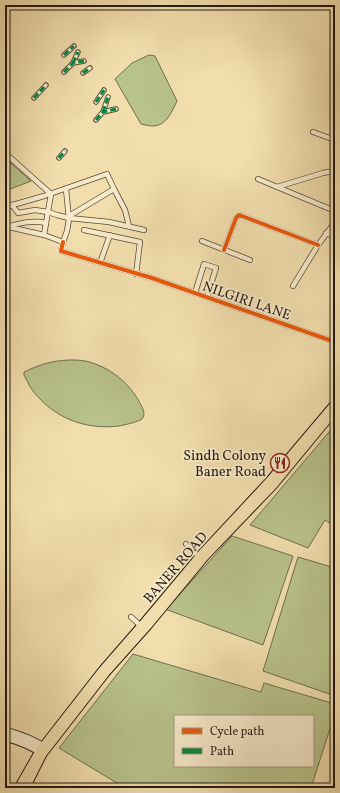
<svg xmlns="http://www.w3.org/2000/svg" width="340" height="793" viewBox="0 0 340 793" font-family="Vollkorn,serif">
  <style>
    .green { fill: #b8c28b; stroke: #6e6e4e; fill-rule: evenodd }
    .lines { fill: none; stroke-linecap: round; stroke-linejoin: round }
    .pedestrian-casing { stroke: #584a39; stroke-width: 5.5 }
    .minor-casing { stroke: #584a39; stroke-width: 6 }
    .secondary-casing { stroke: #251912; stroke-width: 9 }
    .primary-casing { stroke: #251912; stroke-width: 9 }
    .pedestrian { stroke: #f7eaca; stroke-width: 3.5 }
    .minor { stroke: #f7eaca; stroke-width: 4.5 }
    .secondary { stroke: #f7eaca; stroke-width: 7 }
    .primary { stroke: #f2dead; stroke-width: 7 }
    .quiet { stroke: #00873e; stroke-width: 3; stroke-dasharray: 6 3; stroke-linecap: butt }
    .cycleway-casing { stroke: #f7eaca; stroke-width: 6 }
    .cycleway { stroke: #e8590c; stroke-width: 4 }
    .labels { text-anchor: middle; stroke-width: 3.5; stroke-linejoin: round; paint-order: stroke }
    .street-label { font-size: 14px; fill: #251912; stroke: #f7eaca }
    .poi-label { font-size: 14px; fill: #251912; stroke: #f7eaca; text-anchor: end }
  </style>
  <rect width="100%" height="100%" fill="#f2dead"/>
  <filter id="stains"><feTurbulence type="fractalNoise" baseFrequency=".005" numOctaves="4"/><feColorMatrix values="0 0 0 0 .2 0 0 0 0 .09 0 0 0 0 .02 0 0 0 .5 -.17"/></filter>
  <radialGradient id="worn" r=".72"><stop offset=".6" stop-color="#630" stop-opacity="0"/><stop offset="1" stop-color="#630" stop-opacity=".3"/></radialGradient>
  <g class="green">
    <path d="M149,55L155,56L177,101C172,111 167,125 154,126C149,126 145,125 141,124L115,79L132,63Z"/>
    <polygon points="5,158 31,181 5,191"/>
    <path d="M69,360C74,360 80,360 85,361C109,366 130,383 141,405C143,409 146,414 142,419C138,422 124,425 119,426C85,430 54,418 33,391C29,386 27,380 24,375V372C41,364 51,361 69,360Z"/>
    <polygon points="335,425 335,527 325,520 308,548 250,525"/>
    <polygon points="232,536 293,556 263,645 165,609 171,604"/>
    <polygon points="298,557 335,568 335,696 263,671"/>
    <path d="M133,654L261,692L264,683L335,704V713L311,788H125L59,748ZM175,716H313V766H175Z"/>
  </g>
  <g class="lines">
    <g class="pedestrian-casing">
      <g id="pedestrian">
        <polyline points="64,55 74,46"/>
        <polyline points="73,63 78,52"/>
        <polyline points="64,72 73,63 84,61"/>
        <polyline points="83,73 90,68"/>
        <polyline points="34,98 46,85"/>
        <polyline points="96,102 104,90"/>
        <polyline points="103,112 108,97"/>
        <polyline points="96,120 103,112 116,109"/>
        <polyline points="59,158 65,151"/>
      </g>
    </g>
    <g class="minor-casing">
      <g id="minor">
        <polyline points="313,132 335,140"/>
        <polyline points="5,153 51,194 44,235 63,242 67,231 69,219 66,189"/>
        <polyline points="258,179 335,211"/>
        <polyline points="277,187 323,173 328,172 335,173"/>
        <polyline points="114,189 125,210 129,226"/>
        <polyline points="12,205 18,213 35,210 48,212 57,215 69,218 109,222 144,230"/>
        <polyline points="5,206 9,206 44,196 107,174 114,189 69,216"/>
        <path d="M6,227C20,223 32,220 46,223"/>
        <polyline points="9,227 44,235"/>
        <polyline points="84,230 140,242 136,274"/>
        <polyline points="326,233 335,236"/>
        <polyline points="202,241 250,260"/>
        <polyline points="63,242 61,251 152,278 335,342"/>
        <polyline points="224,250 236,218 239,215 242,216 318,245"/>
        <polyline points="100,263 110,235"/>
        <polyline points="293,286 318,245 335,222"/>
        <polyline points="195,293 204,264 216,268 207,297"/>
        <polyline points="186,544 199,557"/>
        <polyline points="131,617 141,626"/>
      </g>
    </g>
    <g class="secondary-casing">
      <g id="secondary">
        <path d="M5,731C20,735 34,740 46,749"/>
        <path d="M5,737C19,741 31,745 43,754"/>
      </g>
    </g>
    <g class="primary-casing">
      <g id="primary">
        <polyline points="18,788 39,751 103,669 144,622 201,554 269,481 335,403"/>
        <polyline points="26,788 43,754 106,673 148,626 205,557 274,485 335,411"/>
      </g>
    </g>
    <use href="#pedestrian" class="pedestrian"/>
    <use href="#minor" class="minor"/>
    <use href="#secondary" class="secondary"/>
    <use href="#primary" class="primary"/>
    <g class="quiet">
      <polyline points="64,55 74,46"/>
      <polyline points="73,63 78,52"/>
      <polyline points="64,72 73,63 84,61"/>
      <polyline points="83,73 90,68"/>
      <polyline points="34,98 46,85"/>
      <polyline points="96,102 104,90"/>
      <polyline points="103,112 108,97"/>
      <polyline points="96,120 103,112 116,109"/>
      <polyline points="59,158 65,151"/>
    </g>
    <g class="cycleway-casing">
      <g id="cycleway">
        <polyline points="63,242 61,251 152,278 335,342"/>
        <polyline points="224,250 236,218 239,215 242,216 318,245"/>
      </g>
    </g>
    <use href="#cycleway" class="cycleway"/>
  </g>
  <defs>
    <g id="restaurant-ring" transform="scale(1)"><circle r="9.5" fill="#f7eaca" stroke="#8f2418" stroke-width="1.5"/><path d="M-5-6h1v4h1v-4h1v4h1v-4h1v5L-1.5 .5V6h-2V.5L-5-1ZM5-6V6H3V1.5H1.5Q1.5-4 5-6Z" fill="#8f2418"/></g>
  </defs>
  <g fill-rule="evenodd">
    <use href="#restaurant-ring" x="280" y="463"/>
  </g>
  <g class="labels">
    <g class="street-label">
      <text transform="translate(247 300) rotate(19)" y="5">NILGIRI LANE</text>
      <text transform="translate(175 567) rotate(-49)" y="5">BANER ROAD</text>
    </g>
    <g class="poi-label">
      <text x="266" y="460">Sindh Colony<tspan x="266" dy="16">Baner Road</tspan></text>
    </g>
  </g>
  <rect width="340" height="793" fill="none" stroke="#f2dead" stroke-width="20"/>
  <rect x="6" y="6" width="328" height="781" fill="none" stroke="#251912" stroke-width="2"/>
  <rect x="10" y="10" width="320" height="773" fill="none" stroke="#251912"/>
  <rect x="174" y="715" width="140" height="52" fill="#f7eaca" stroke="#a39680"/>
  <rect x="182" y="728" width="20" height="6" fill="#e8590c" stroke="#a39680"/>
  <text x="210" y="735" font-size="12" fill="#251912">Cycle path</text>
  <rect x="182" y="748" width="20" height="6" fill="#00873e" stroke="#a39680"/>
  <text x="210" y="755" font-size="12" fill="#251912">Path</text>
  <rect width="100%" height="100%" filter="url(#stains)"/>
  <rect width="100%" height="100%" fill="url(#worn)"/>
</svg>
